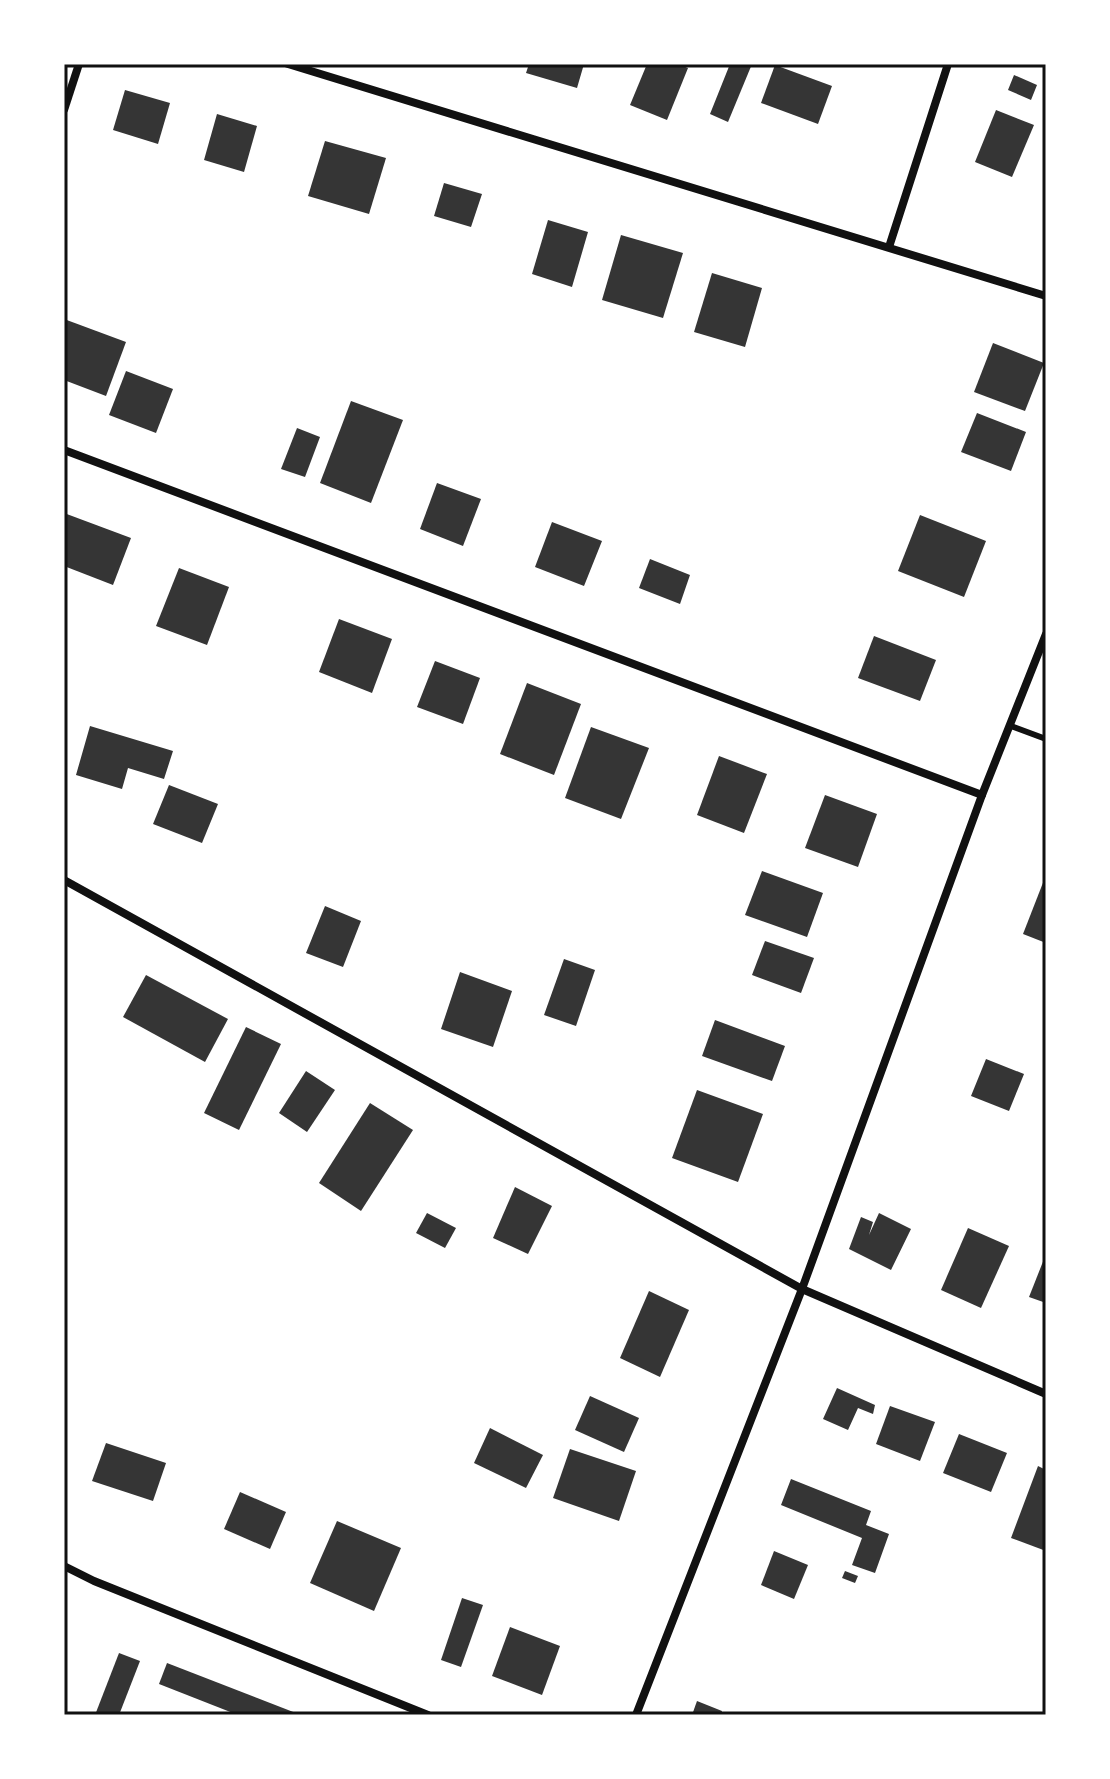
<svg xmlns="http://www.w3.org/2000/svg" width="1110" height="1779" viewBox="0 0 1110 1779" font-family="'Work Sans',sans-serif">
  <style>
    .building { fill: #353535 }
    .lines { fill: none; stroke-linecap: round; stroke-linejoin: round }
    .service { stroke: #111; stroke-width: 6 }
    .minor { stroke: #111; stroke-width: 8 }
    .neatline { fill: none; stroke: #111; stroke-width: 3 }
  </style>
  <rect width="100%" height="100%" fill="#fff"/>
  <g class="building">
    <polygon points="529,64 584,64 577,88 526,73"/>
    <polygon points="647,64 678,64 688,68 667,120 630,105"/>
    <polygon points="730,64 752,64 728,122 710,114"/>
    <polygon points="775,65 832,86 818,124 761,103"/>
    <polygon points="1014,75 1037,85 1031,100 1008,90"/>
    <polygon points="125,90 170,103 158,144 113,130"/>
    <polygon points="996,110 1034,125 1012,177 975,162"/>
    <polygon points="217,114 257,126 244,172 204,160"/>
    <polygon points="325,141 386,158 369,214 308,196"/>
    <polygon points="444,183 482,194 471,227 434,216"/>
    <polygon points="548,220 588,232 572,287 532,274"/>
    <polygon points="621,235 683,253 663,318 602,300"/>
    <polygon points="712,273 762,288 745,347 694,332"/>
    <polygon points="64,319 126,342 106,396 64,380"/>
    <polygon points="993,343 1044,363 1025,411 974,392"/>
    <polygon points="126,371 173,389 156,433 109,415"/>
    <polygon points="351,401 403,420 371,503 320,483"/>
    <polygon points="977,413 1026,432 1011,471 961,452"/>
    <polygon points="297,428 320,437 305,477 281,469"/>
    <polygon points="437,483 481,499 463,546 420,529"/>
    <polygon points="64,513 131,538 113,585 64,566"/>
    <polygon points="920,515 986,541 964,597 898,571"/>
    <polygon points="552,522 602,541 584,586 535,567"/>
    <polygon points="650,559 690,575 680,604 639,588"/>
    <polygon points="179,568 229,587 207,645 156,626"/>
    <polygon points="339,619 392,639 372,693 319,672"/>
    <polygon points="874,636 936,660 920,701 858,678"/>
    <polygon points="435,661 480,678 463,724 417,707"/>
    <polygon points="527,683 581,704 554,775 500,754"/>
    <polygon points="90,726 173,751 164,779 128,768 122,789 76,775"/>
    <polygon points="591,727 649,748 621,819 565,798"/>
    <polygon points="719,756 767,774 744,833 697,815"/>
    <polygon points="169,785 218,804 202,843 153,824"/>
    <polygon points="825,795 877,814 858,867 805,848"/>
    <polygon points="762,871 823,893 807,937 745,915"/>
    <polygon points="1046,875 1046,943 1023,934"/>
    <polygon points="325,906 361,921 343,967 306,953"/>
    <polygon points="765,941 814,958 801,993 752,975"/>
    <polygon points="564,959 595,970 576,1026 544,1015"/>
    <polygon points="460,972 512,991 493,1047 441,1029"/>
    <polygon points="146,975 228,1019 205,1062 123,1017"/>
    <polygon points="715,1020 785,1046 772,1081 702,1056"/>
    <polygon points="246,1027 281,1044 239,1130 204,1113"/>
    <polygon points="986,1059 1024,1074 1009,1111 971,1096"/>
    <polygon points="306,1071 335,1090 307,1132 279,1113"/>
    <polygon points="697,1090 763,1114 738,1182 672,1158"/>
    <polygon points="370,1103 413,1130 361,1211 319,1183"/>
    <polygon points="515,1187 552,1206 528,1254 493,1238"/>
    <polygon points="427,1213 456,1228 445,1248 416,1233"/>
    <polygon points="879,1213 911,1229 891,1270 849,1249 861,1217 873,1222 869,1235"/>
    <polygon points="968,1228 1009,1246 981,1308 941,1290"/>
    <polygon points="1046,1254 1046,1303 1029,1297"/>
    <polygon points="649,1291 689,1310 660,1377 620,1358"/>
    <polygon points="837,1388 875,1405 873,1414 858,1408 848,1430 823,1419"/>
    <polygon points="590,1396 639,1418 624,1452 575,1430"/>
    <polygon points="890,1406 935,1422 920,1461 876,1444"/>
    <polygon points="490,1428 543,1455 526,1488 474,1463"/>
    <polygon points="959,1434 1007,1453 991,1492 943,1473"/>
    <polygon points="106,1443 166,1463 153,1501 92,1481"/>
    <polygon points="570,1449 636,1471 619,1521 553,1498"/>
    <polygon points="1038,1466 1046,1470 1046,1551 1011,1538"/>
    <polygon points="791,1479 871,1511 866,1525 889,1534 875,1573 852,1565 862,1538 781,1505"/>
    <polygon points="240,1492 286,1512 270,1549 224,1529"/>
    <polygon points="337,1521 401,1548 374,1611 310,1583"/>
    <polygon points="774,1551 808,1565 794,1599 761,1585"/>
    <polygon points="845,1571 858,1576 855,1583 842,1578"/>
    <polygon points="462,1598 483,1605 461,1667 441,1660"/>
    <polygon points="510,1627 560,1646 542,1695 492,1676"/>
    <polygon points="119,1653 140,1661 119,1715 95,1715"/>
    <polygon points="167,1663 301,1715 238,1715 159,1684"/>
    <polygon points="697,1701 722,1711 721,1715 692,1715"/>
  </g>
  <g class="lines">
    <polyline class="service" points="1011,726 1046,739"/>
    <g class="minor">
      <polyline points="288,64 1046,296"/>
      <polyline points="64,110 79,64"/>
      <polyline points="889,247 948,64"/>
      <polyline points="64,450 982,795"/>
      <polyline points="64,880 802,1289 1046,1394"/>
      <polyline points="64,1566 94,1581 428,1715"/>
      <polyline points="636,1715 802,1289 982,795 1046,634"/>
    </g>
  </g>
  <rect width="1110" height="1779" fill="none" stroke="#ffffff" stroke-width="132"/>
  <rect x="66" y="66" width="978" height="1647" class="neatline"/>
</svg>
